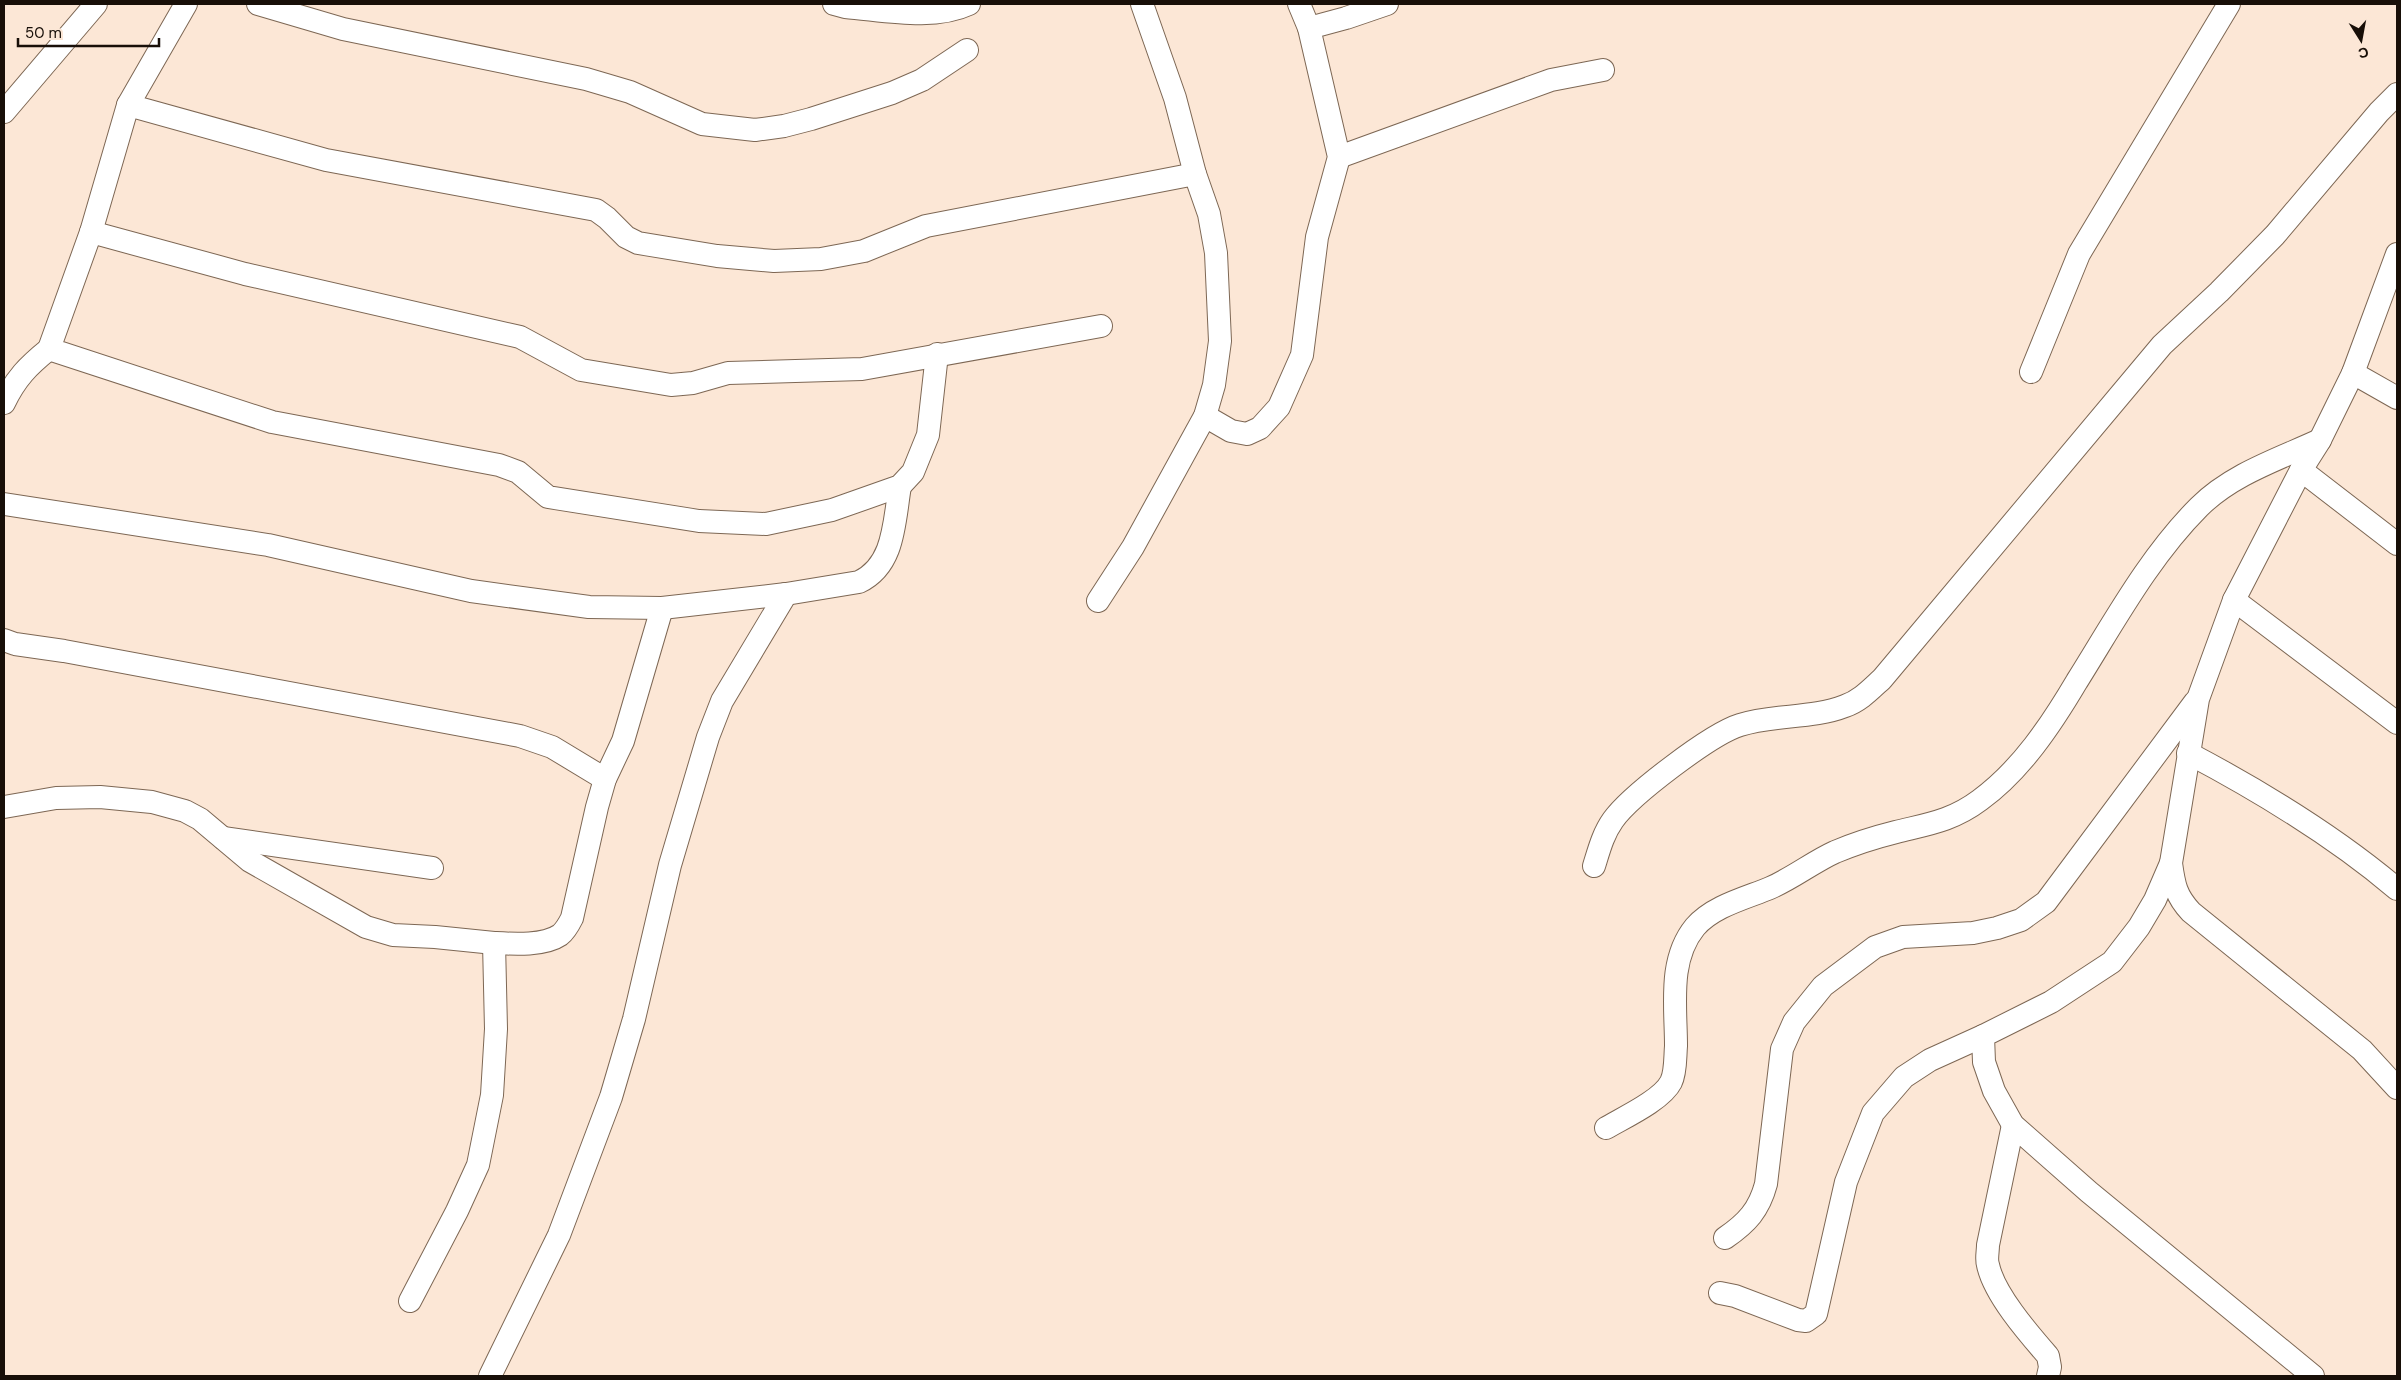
<svg xmlns="http://www.w3.org/2000/svg" width="2401" height="1380" viewBox="0 0 2401 1380" font-family="'DM Sans',sans-serif">
  <style>
    .lines { fill: none; stroke-linecap: round; stroke-linejoin: round }
    .minor-casing { stroke: #7d6754; stroke-width: 24 }
    .minor { stroke: #fff; stroke-width: 22 }
  </style>
  <rect width="100%" height="100%" fill="#fce7d6"/>
  <g class="lines">
    <g class="minor-casing">
      <g id="minor">
        <polyline points="186,4 128,105 91,232 49,349 272,422 499,465 518,472 548,497 699,521 766,524 832,510 900,486 913,472 928,435 937,354"/>
        <polyline points="258,4 343,29 586,79 630,92 702,124 755,130 784,126 811,119 892,93 922,80 967,50"/>
        <path d="M834,4L845,7C884,10 933,21 969,4"/>
        <polyline points="1309,28 1346,18 1387,4"/>
        <polyline points="128,105 326,160 596,210 607,218 626,237 638,243 717,256 774,261 821,259 864,251 926,226 1195,174"/>
        <polyline points="4,112 96,4"/>
        <polyline points="1339,157 1551,80 1603,70"/>
        <polyline points="91,232 245,274 520,337 581,370 671,385 693,383 728,373 862,369 1101,326"/>
        <path d="M2397,254L2353,373L2320,440L2301,470L2234,600L2198,699L2171,863C2174,885 2176,896 2191,912L2362,1050L2397,1088"/>
        <polyline points="2031,372 2079,254 2229,4"/>
        <polyline points="2353,373 2397,398"/>
        <path d="M4,403C16,378 28,366 49,349"/>
        <polyline points="1205,416 1231,431 1247,434 1260,428 1279,407 1302,355 1317,237 1339,157 1309,28 1299,4"/>
        <polyline points="2301,470 2397,544"/>
        <path d="M4,504L268,545L471,591L589,607L662,608L786,594L859,582C895,565 894,521 900,486"/>
        <polyline points="2234,600 2397,723"/>
        <polyline points="1098,601 1133,547 1205,416 1214,385 1220,341 1216,253 1209,214 1195,174 1175,98 1142,4"/>
        <polyline points="4,640 15,644 64,651 520,736 552,747 605,779"/>
        <path d="M2188,753C2262,792 2333,835 2397,889"/>
        <polyline points="4,807 56,798 100,797 152,802 185,811 200,819 250,861 366,927 393,935 435,937 494,943"/>
        <polyline points="223,838 432,868"/>
        <polyline points="2171,863 2155,900 2139,927 2112,962 2051,1002 1983,1036 1984,1062 1994,1091 2013,1125 2089,1192 2313,1376"/>
        <path d="M1594,866C1599,850 1603,834 1613,820C1631,795 1711,734 1740,725C1775,714 1812,719 1845,706C1860,701 1871,689 1882,679L2162,345L2219,292L2275,235L2379,112L2397,94"/>
        <path d="M2013,1125L1988,1245C1988,1252 1986,1259 1988,1265C1994,1294 2028,1333 2048,1356L2050,1367L2048,1376"/>
        <path d="M1606,1128C1623,1118 1662,1100 1671,1082C1676,1072 1675,1057 1676,1046C1676,1006 1668,960 1695,927C1713,906 1746,898 1770,888C1793,878 1813,862 1835,852C1854,844 1876,837 1896,832C1928,824 1952,821 1980,800C2021,770 2051,725 2077,681C2114,622 2149,557 2199,507C2232,474 2279,459 2320,440"/>
        <path d="M1725,1238C1747,1223 1759,1210 1766,1184L1782,1049L1794,1022L1823,986L1875,947L1903,937L1973,933L1997,928L2021,920L2046,902L2195,702"/>
        <polyline points="1720,1293 1735,1296 1798,1320 1806,1321 1816,1314 1846,1182 1873,1113 1904,1077 1930,1060 1983,1036"/>
        <path d="M410,1301L457,1211L478,1165L492,1095L496,1029L494,943C513,944 544,946 560,935C565,931 569,924 572,918L597,807L605,779L623,741L662,608"/>
        <polyline points="490,1376 559,1235 611,1097 634,1019 670,865 708,737 722,701 786,594"/>
      </g>
    </g>
    <use href="#minor" class="minor"/>
  </g>
  <rect width="2401" height="1380" fill="none" stroke="#180f08" stroke-width="10"/>
  <g transform="translate(2361 40) rotate(169)" stroke="#fce7d6" stroke-width="4" paint-order="stroke">
  <path d="M0-4L9 19L0 12L-9 19Z" fill="#180f08"/>
  <text y="-8" font-size="14" font-weight="bold" text-anchor="middle" fill="#180f08">С</text>
  </g>
  <path d="M18 38v8h141v-8" fill="none" stroke="#180f08" stroke-width="2.5"/>
  <text x="25" y="38" font-size="15" fill="#180f08" stroke="#fce7d6" stroke-width="4" paint-order="stroke">50 m</text>
</svg>
